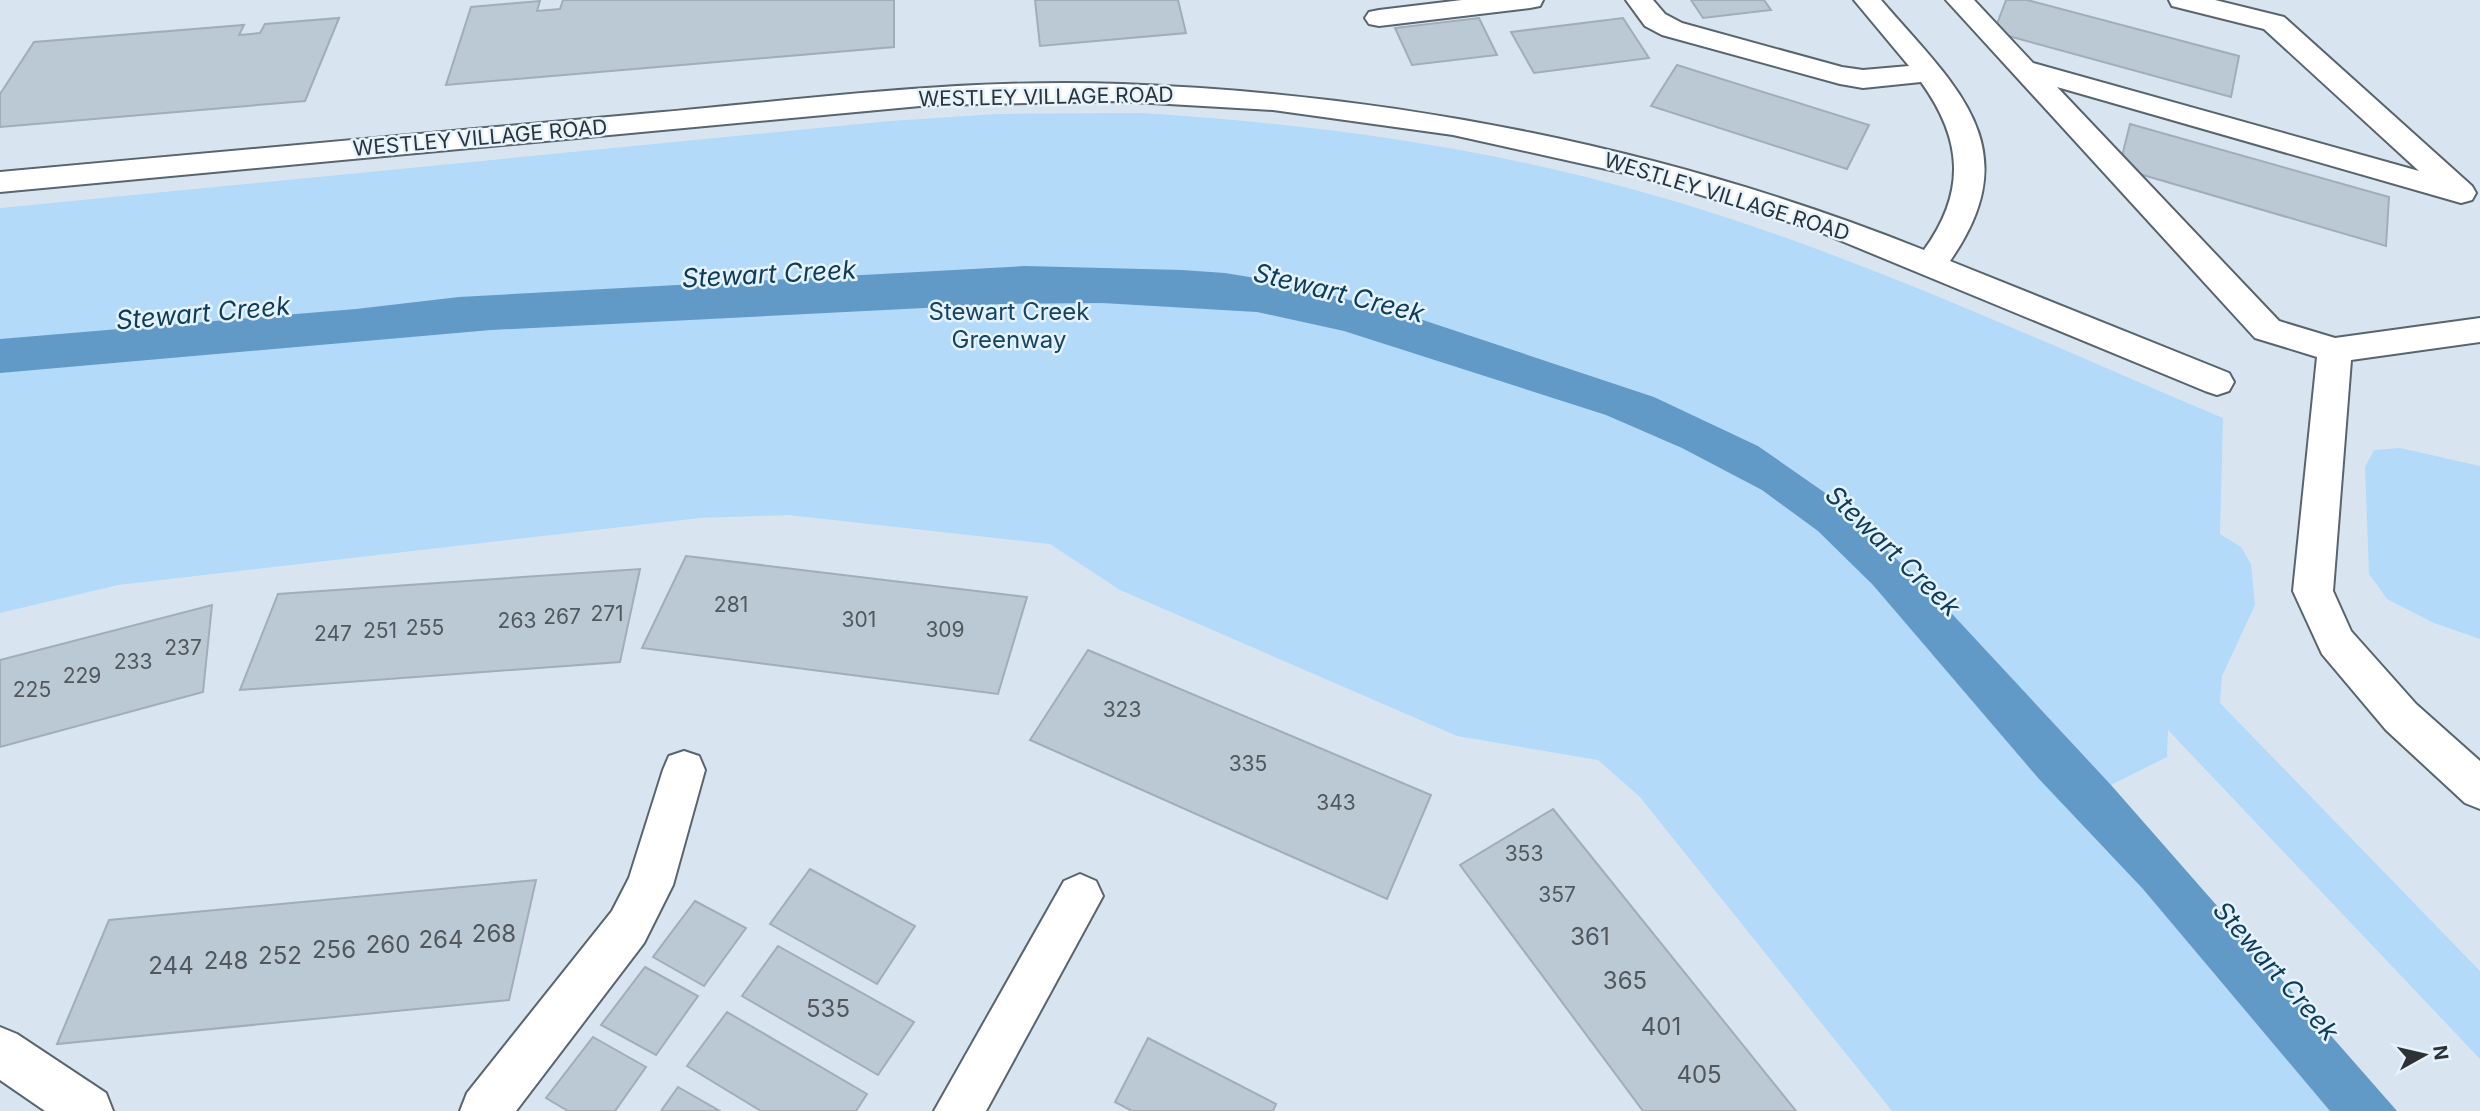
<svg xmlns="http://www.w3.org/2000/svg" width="2480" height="1111" viewBox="0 0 2480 1111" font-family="Inter,sans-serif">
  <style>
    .green { fill: #b3daf9 }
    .water { fill: #619ac7 }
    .building { fill: #bbc9d4; stroke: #a1adb8; stroke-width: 2 }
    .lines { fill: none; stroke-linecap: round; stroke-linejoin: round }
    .minor-casing { stroke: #58646e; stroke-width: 4 }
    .minor { fill: #fff; fill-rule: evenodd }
    .labels { text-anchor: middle; stroke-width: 5; stroke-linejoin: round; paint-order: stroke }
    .far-street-label { font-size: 21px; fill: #2d3236; stroke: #e5f3fe }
    .number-label { font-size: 21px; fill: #50585e }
    .park-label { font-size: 24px; fill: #184463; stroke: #e5f3fe }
    .near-number-label { font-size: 24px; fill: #50585e }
    .water-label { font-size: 26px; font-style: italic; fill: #0d3b59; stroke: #e5f3fe }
  </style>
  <rect width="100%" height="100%" fill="#d8e5f1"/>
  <g class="green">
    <path d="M1142,113C1313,124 1481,146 1646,193C1845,249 2033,338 2223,418L2220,534L2241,547L2251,564L2255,605L2222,676L2220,703L2480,971V1059L2168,730L2167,757L2111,785L1928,588L1824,492L1758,446L1654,397L1414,317L1285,283L1591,387L1799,502L2371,1111H1892L1639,796L1598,760L1457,736L1120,590L1050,544L788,515L700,518L118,585L0,613V208L890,121L997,114Z"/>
    <polygon points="2400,448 2480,466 2480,639 2434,623 2387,599 2369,574 2365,467 2374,450"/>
  </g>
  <polygon class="water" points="1025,266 1182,270 1225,273 1285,283 1414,317 1654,397 1758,446 1824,492 1928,588 2111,785 2397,1111 2330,1111 2143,889 2039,779 1873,585 1818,531 1762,490 1682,448 1606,415 1344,331 1257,312 1102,303 1003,304 491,330 0,373 0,339 356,309 459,297"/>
  <g class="building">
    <polygon points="563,0 894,0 894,47 446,85 471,7 540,1 537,11 560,9"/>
    <polygon points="1035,0 1178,0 1186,33 1040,46"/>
    <polygon points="1691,0 1764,0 1771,10 1703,18"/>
    <polygon points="2006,0 2027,0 2239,56 2231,97 1994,32"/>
    <polygon points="339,18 305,101 0,127 0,94 34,42 244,25 239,35 260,33 265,24"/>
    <polygon points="1479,18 1497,55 1412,65 1395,28"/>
    <polygon points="1623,18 1649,58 1534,73 1511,32"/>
    <polygon points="1677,65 1869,125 1847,169 1651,106"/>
    <polygon points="2130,124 2389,197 2386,246 2119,168"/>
    <polygon points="686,556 1027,597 998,694 642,648"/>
    <polygon points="640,569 620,662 240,690 278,594"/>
    <polygon points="212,605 203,692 0,747 0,660"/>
    <polygon points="1088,650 1431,795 1387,899 1030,740"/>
    <polygon points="1553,809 1796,1111 1643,1111 1460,865"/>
    <polygon points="810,869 915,926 877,984 770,924"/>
    <polygon points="536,880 509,1000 57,1044 109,920"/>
    <polygon points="695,901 746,928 704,986 653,957"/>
    <polygon points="778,946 914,1022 878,1075 742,996"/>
    <polygon points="645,967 698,996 656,1055 601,1025"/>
    <polygon points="727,1012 867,1094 856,1111 761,1111 687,1066"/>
    <polygon points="593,1037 646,1067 615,1111 568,1111 546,1098"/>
    <polygon points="1148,1038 1276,1104 1273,1111 1132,1111 1115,1102"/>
    <polygon points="678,1087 720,1111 661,1111"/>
  </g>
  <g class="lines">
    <g class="minor-casing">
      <g id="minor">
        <polygon points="1462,0 1543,0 1540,6 1530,8 1379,26 1369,24 1365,18 1369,12 1379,10"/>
        <path d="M1626,0H1653L1665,14L1682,23L1842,67L1863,70L1909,66L1854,0H1881C1956,87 2030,146 1950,261L2229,373L2234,382L2229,391L2217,395L2205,391L1815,230L1642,177L1453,135L1273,110L1117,101L931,105L0,192V172C221,152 442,132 663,112C815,98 969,78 1122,84C1396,94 1669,148 1924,250C1966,192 1963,140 1921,82L1863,88L1840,84L1662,35L1645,26Z"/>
        <polygon points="1946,0 1974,0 2033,63 2419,171 2264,29 2172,6 2169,0 2215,0 2284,17 2472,186 2476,193 2472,200 2461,203 2057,87 2279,321 2335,338 2480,318 2480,342 2351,360 2333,591 2351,631 2416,704 2480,761 2480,809 2465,803 2386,730 2322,654 2293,591 2317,357 2255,338"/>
        <polygon points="684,751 699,756 705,770 673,885 644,943 516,1111 460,1111 467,1093 612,911 629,878 663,770 669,756"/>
        <polygon points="1080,874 1096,881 1103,896 986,1111 934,1111 1064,881"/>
        <polygon points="0,1027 17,1034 106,1093 113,1111 45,1111 0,1080"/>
      </g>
    </g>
    <use href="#minor" class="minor"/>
  </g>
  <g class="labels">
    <g class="far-street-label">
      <text transform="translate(1046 97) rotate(-1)" y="7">WESTLEY VILLAGE ROAD</text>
      <text transform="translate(480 138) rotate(-5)" y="7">WESTLEY VILLAGE ROAD</text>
      <text transform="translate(1727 197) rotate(17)" y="7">WESTLEY VILLAGE ROAD</text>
    </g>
    <g class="number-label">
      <text x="731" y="612">281</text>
      <text x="607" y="621">271</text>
      <text x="562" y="624">267</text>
      <text x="859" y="627">301</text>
      <text x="517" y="628">263</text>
      <text x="425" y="635">255</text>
      <text x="945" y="637">309</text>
      <text x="380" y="638">251</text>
      <text x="333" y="641">247</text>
      <text x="183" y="655">237</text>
      <text x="133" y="669">233</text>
      <text x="82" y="683">229</text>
      <text x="32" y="697">225</text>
      <text x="1122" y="717">323</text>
      <text x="1248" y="771">335</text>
      <text x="1336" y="810">343</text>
      <text x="1524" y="861">353</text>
      <text x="1557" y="902">357</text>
    </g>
    <g class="park-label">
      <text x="1009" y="320">Stewart Creek<tspan x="1009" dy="28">Greenway</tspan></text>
    </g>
    <g class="near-number-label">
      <text x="494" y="942">268</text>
      <text x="1590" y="945">361</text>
      <text x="441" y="948">264</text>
      <text x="388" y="953">260</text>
      <text x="334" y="958">256</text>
      <text x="280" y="964">252</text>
      <text x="226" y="969">248</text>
      <text x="171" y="974">244</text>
      <text x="1625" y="989">365</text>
      <text x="828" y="1017">535</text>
      <text x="1661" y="1035">401</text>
      <text x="1699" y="1083">405</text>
    </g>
    <g class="water-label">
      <text transform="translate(769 274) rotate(-3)" y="9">Stewart Creek</text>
      <text transform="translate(1339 293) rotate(14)" y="9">Stewart Creek</text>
      <text transform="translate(203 313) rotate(-5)" y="9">Stewart Creek</text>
      <text transform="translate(1893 551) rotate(44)" y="9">Stewart Creek</text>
      <text transform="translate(2276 971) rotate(49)" y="9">Stewart Creek</text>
    </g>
  </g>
  <g transform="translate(2424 1055) rotate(82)" stroke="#e5f3fe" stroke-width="5" paint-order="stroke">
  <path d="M0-5L12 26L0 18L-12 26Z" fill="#2d3236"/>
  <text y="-10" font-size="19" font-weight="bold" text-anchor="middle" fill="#2d3236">N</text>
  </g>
</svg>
